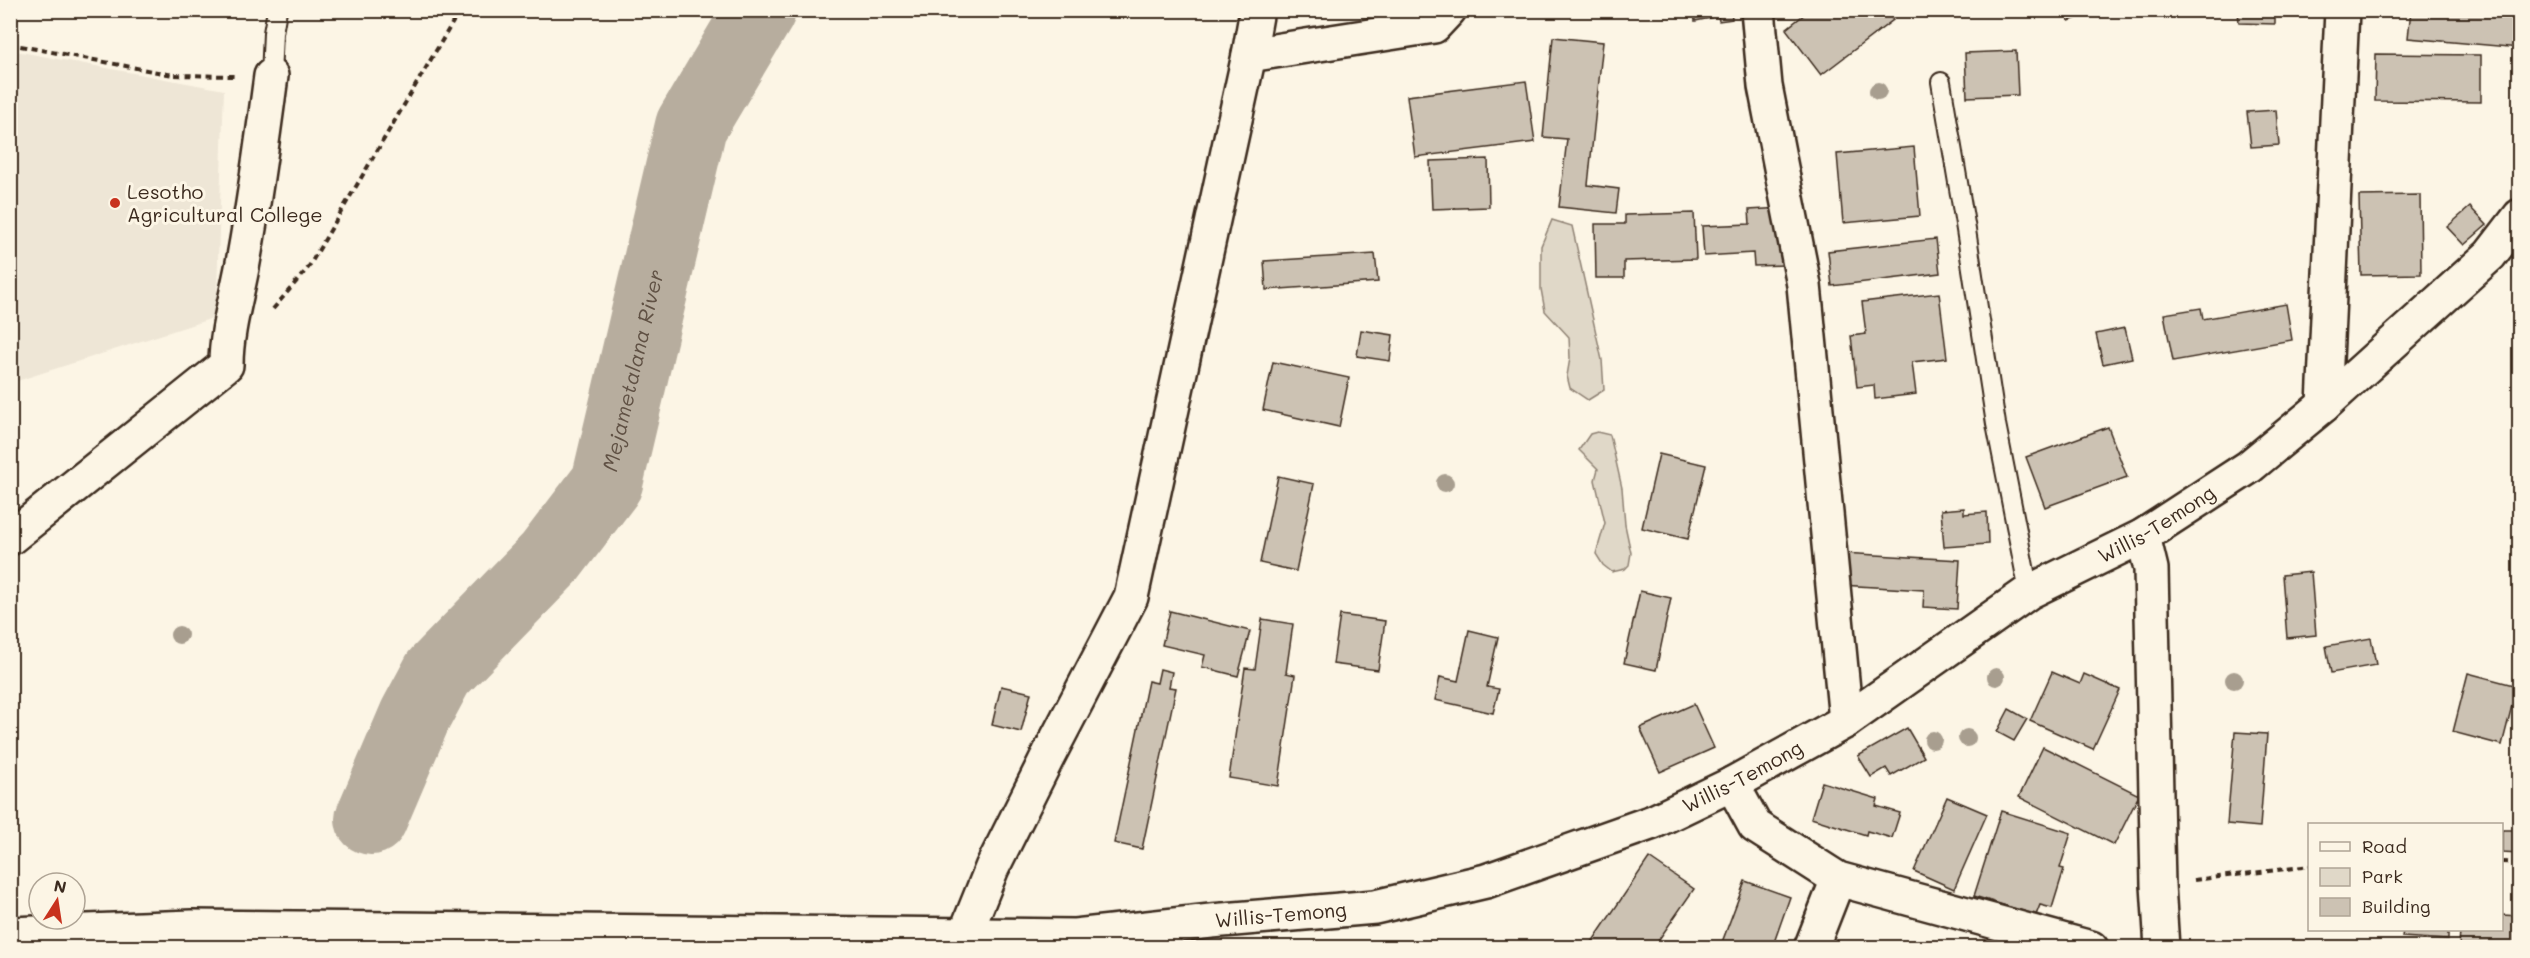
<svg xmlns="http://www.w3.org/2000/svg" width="2530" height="958" viewBox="0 0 2530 958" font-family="Mali,sans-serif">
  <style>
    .built { fill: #eee6d6 }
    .green { fill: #e0d8c8; stroke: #8e8173; stroke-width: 1.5 }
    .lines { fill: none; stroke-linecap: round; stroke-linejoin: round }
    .river { stroke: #b7ad9e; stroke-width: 72 }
    .building { fill: #ccc2b3; stroke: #3b2a1e; stroke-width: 1.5 }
    .service-casing { stroke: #3b2a1e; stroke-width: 22 }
    .minor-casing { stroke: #3b2a1e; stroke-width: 38 }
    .secondary-casing { stroke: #3b2a1e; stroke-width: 38 }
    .path { stroke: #3b2a1e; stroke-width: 4; stroke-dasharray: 6 4.5; stroke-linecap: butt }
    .service { stroke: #fcf5e5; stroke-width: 18 }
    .minor { stroke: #fcf5e5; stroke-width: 33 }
    .secondary { stroke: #fcf5e5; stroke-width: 33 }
    .tree { fill: #a89e8f }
    .poi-dot { fill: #c8321e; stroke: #fcf5e5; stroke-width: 2 }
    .labels { text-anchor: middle; stroke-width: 6; stroke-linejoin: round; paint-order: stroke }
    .poi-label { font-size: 20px; fill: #3b2a1e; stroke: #fcf5e5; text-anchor: start }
    .street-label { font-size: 20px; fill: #3b2a1e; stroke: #fcf5e5 }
    .water-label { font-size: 21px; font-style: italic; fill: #605144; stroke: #fcf5e5 }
  </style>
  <rect width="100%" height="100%" fill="#fcf5e5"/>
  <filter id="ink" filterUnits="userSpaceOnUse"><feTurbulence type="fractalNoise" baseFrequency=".0167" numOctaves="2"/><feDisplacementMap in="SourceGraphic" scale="12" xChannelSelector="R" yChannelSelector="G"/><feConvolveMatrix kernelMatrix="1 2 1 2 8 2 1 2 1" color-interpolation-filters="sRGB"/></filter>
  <g filter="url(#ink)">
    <polygon class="built" points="10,50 224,90 216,317 11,383"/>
    <g class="green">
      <polygon points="1552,220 1572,226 1602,360 1604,390 1588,400 1570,388 1567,376 1570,358 1569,337 1545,311 1541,289 1541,246"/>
      <polygon points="1597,432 1610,435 1622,488 1625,525 1631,553 1629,565 1625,569 1612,572 1603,565 1596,554 1605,523 1595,480 1598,469 1579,450 1590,434"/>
    </g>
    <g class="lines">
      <path class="river" id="s1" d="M371,819L415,716L438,673L550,558L607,483L691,126L760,10"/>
    </g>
    <g class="building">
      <polygon points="1694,10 1710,10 1711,18 1695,21"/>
      <polygon points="1717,10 1731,10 1732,19 1719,21"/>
      <polygon points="1810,10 1885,10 1893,20 1821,75 1786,29"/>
      <polygon points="2065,10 2081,10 2083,16 2069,21"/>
      <polygon points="2238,10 2275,10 2275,24 2239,23"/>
      <polygon points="2411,10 2520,10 2520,48 2408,38"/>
      <polygon points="1553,37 1603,42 1588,185 1619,189 1616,213 1559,207 1567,139 1543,137"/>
      <polygon points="2016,51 2018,95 1967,97 1965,53"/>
      <polygon points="2376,54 2481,55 2481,102 2375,101"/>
      <polygon points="1526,81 1535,142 1415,157 1407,96"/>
      <polygon points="2276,110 2279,145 2251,147 2247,112"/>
      <polygon points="1914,147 1920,216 1843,223 1837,154"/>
      <polygon points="1488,159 1489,207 1432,209 1430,161"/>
      <polygon points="2420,195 2421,274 2361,275 2359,196"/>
      <polygon points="2470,207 2487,225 2464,245 2447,227"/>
      <polygon points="1782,208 1785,265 1754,266 1753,253 1704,256 1702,226 1750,224 1749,210"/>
      <polygon points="1694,213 1696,259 1624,261 1624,278 1596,278 1595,224 1625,224 1625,215"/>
      <polygon points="1936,239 1940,273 1832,286 1828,251"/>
      <polygon points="1375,254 1378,282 1266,290 1264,261"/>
      <polygon points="1939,293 1947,358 1912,362 1916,394 1875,399 1874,385 1857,387 1851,336 1866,334 1862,302"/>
      <polygon points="2286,304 2292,340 2173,361 2164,314 2201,308 2203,319"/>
      <polygon points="2520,315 2520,431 2517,431"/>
      <polygon points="2125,328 2132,358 2103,364 2096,334"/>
      <polygon points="1361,330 1393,335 1390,361 1357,356"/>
      <polygon points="1273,362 1349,378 1339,427 1263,410"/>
      <polygon points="2108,427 2127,477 2045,507 2026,457"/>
      <polygon points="1659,454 1706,465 1688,539 1642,528"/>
      <polygon points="1278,476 1314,484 1296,571 1260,563"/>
      <polygon points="1964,508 1964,514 1987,512 1988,544 1944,547 1941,510"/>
      <polygon points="1842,553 1960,560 1957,609 1923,607 1924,590 1841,585"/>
      <polygon points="2311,572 2316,635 2287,638 2282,575"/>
      <polygon points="1640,591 1671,598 1656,670 1624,663"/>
      <polygon points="1170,611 1250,631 1238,676 1202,667 1205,655 1162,645"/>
      <polygon points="1340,615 1385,621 1378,670 1333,664"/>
      <polygon points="1262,619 1293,624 1286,673 1295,675 1278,786 1229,778 1245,668 1255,669"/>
      <polygon points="1469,630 1498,637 1487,687 1499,689 1493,713 1435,700 1440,677 1458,681"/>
      <polygon points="2371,638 2376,665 2331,673 2326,646"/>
      <polygon points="1160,669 1172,672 1169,687 1176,688 1142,849 1114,843 1148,681 1157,683"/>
      <polygon points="2052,672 2080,684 2084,674 2120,690 2093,749 2030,721"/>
      <polygon points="2468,673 2517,686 2502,745 2453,732"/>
      <polygon points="1001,686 1031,693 1021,732 992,725"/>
      <polygon points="1694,704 1714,748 1660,772 1640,728"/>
      <polygon points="2009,709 2027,719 2014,741 1997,732"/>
      <polygon points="1907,728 1924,757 1891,776 1886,768 1871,777 1858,756"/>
      <polygon points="2235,732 2267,734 2260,827 2227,824"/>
      <polygon points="2043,747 2139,795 2114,845 2019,797"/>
      <polygon points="1822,782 1878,799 1876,806 1900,813 1892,838 1867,831 1866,835 1811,818"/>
      <polygon points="1947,797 1987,814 1954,889 1914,871"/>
      <polygon points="2001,811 2071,833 2060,868 2064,869 2052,908 2040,905 2036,915 1974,896"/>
      <polygon points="2502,830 2520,830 2520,854 2502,853"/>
      <polygon points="1649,858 1694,889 1653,948 1588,948"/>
      <polygon points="1745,881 1790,897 1772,948 1727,948 1721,945"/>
      <polygon points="2502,915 2520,916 2520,948 2459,948 2460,930 2502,930"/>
      <polygon points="2403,930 2448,930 2448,940 2402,937"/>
    </g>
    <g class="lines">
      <g class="service-casing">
        <g id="service">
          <polyline points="271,76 273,33 277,10"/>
          <polyline points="1941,82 1966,230 1996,424 2029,592"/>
        </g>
      </g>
      <g class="minor-casing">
        <g id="minor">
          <polyline points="1758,10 1765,86 1804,285 1846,721"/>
          <polyline points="1249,55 1434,26 1449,10"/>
          <polyline points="2143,536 2151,569 2158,885 2162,948"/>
          <path d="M10,538L226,365C226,329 238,293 244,257C255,197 263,137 271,76"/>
          <polyline points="1732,784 1755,826 1838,879 2091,948"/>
          <polyline points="965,935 992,868 1046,760 1131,597 1249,55 1257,10"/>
          <polyline points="1811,948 1838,879"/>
        </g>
      </g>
      <g class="secondary-casing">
        <g id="secondary">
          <polyline points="2324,405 2342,10"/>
          <path id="s2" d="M10,934L192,927L1075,936L1211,921L1375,907L1486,881L1653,822L1732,784L1846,721L2029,592L2143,536L2249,467L2324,405L2490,255L2520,216"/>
        </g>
      </g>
      <g class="path">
        <polyline points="10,44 173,75 235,76"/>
        <polyline points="273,309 308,268 460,10"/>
        <polyline points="2502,862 2520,863"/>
        <polyline points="2194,880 2310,866"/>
      </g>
      <use href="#service" class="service"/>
      <use href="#minor" class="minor"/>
      <use href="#secondary" class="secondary"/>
    </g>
    <g class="tree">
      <circle cx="1878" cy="91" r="9"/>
      <circle cx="1445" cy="483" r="9"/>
      <circle cx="179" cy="635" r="9"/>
      <circle cx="1996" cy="677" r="9"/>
      <circle cx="2234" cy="680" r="9"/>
      <circle cx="1967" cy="738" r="9"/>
      <circle cx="1933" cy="740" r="9"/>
    </g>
  </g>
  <circle class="poi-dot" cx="115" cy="203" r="6"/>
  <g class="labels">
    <g class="poi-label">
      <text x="127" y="199">Lesotho<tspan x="127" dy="23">Agricultural College</tspan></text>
    </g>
    <g class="street-label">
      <text dy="7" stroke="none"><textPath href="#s2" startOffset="2244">Willis-Temong</textPath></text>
      <text dy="7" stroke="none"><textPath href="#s2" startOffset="1758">Willis-Temong</textPath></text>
      <text dy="7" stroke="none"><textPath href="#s2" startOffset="1272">Willis-Temong</textPath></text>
    </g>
    <g class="water-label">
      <text dy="7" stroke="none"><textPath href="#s1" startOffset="531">Mejametalana River</textPath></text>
    </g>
  </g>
  <rect width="2530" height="958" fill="none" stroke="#fcf5e5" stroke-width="36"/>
  <rect x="18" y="18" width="2494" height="922" fill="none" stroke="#3b2a1e" stroke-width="2" filter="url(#ink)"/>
  <rect x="2308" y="823" width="195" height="108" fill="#fcf5e5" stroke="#afa495" stroke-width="1.5"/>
  <rect x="2320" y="842" width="30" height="9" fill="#fcf5e5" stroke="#afa495" stroke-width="1.5"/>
  <text x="2362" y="853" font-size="18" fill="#3b2a1e">Road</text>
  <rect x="2320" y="868" width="30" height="18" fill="#e0d8c8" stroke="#afa495" stroke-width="1.5"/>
  <text x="2362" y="883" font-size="18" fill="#3b2a1e">Park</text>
  <rect x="2320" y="898" width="30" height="18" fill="#ccc2b3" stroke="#afa495" stroke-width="1.5"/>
  <text x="2362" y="913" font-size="18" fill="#3b2a1e">Building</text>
  <g transform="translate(57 901) rotate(12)"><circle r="28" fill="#fcf5e5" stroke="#afa495" stroke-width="1.5"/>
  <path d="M0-4.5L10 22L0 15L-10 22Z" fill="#c8321e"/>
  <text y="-9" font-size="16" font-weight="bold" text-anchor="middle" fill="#3b2a1e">N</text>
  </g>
</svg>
